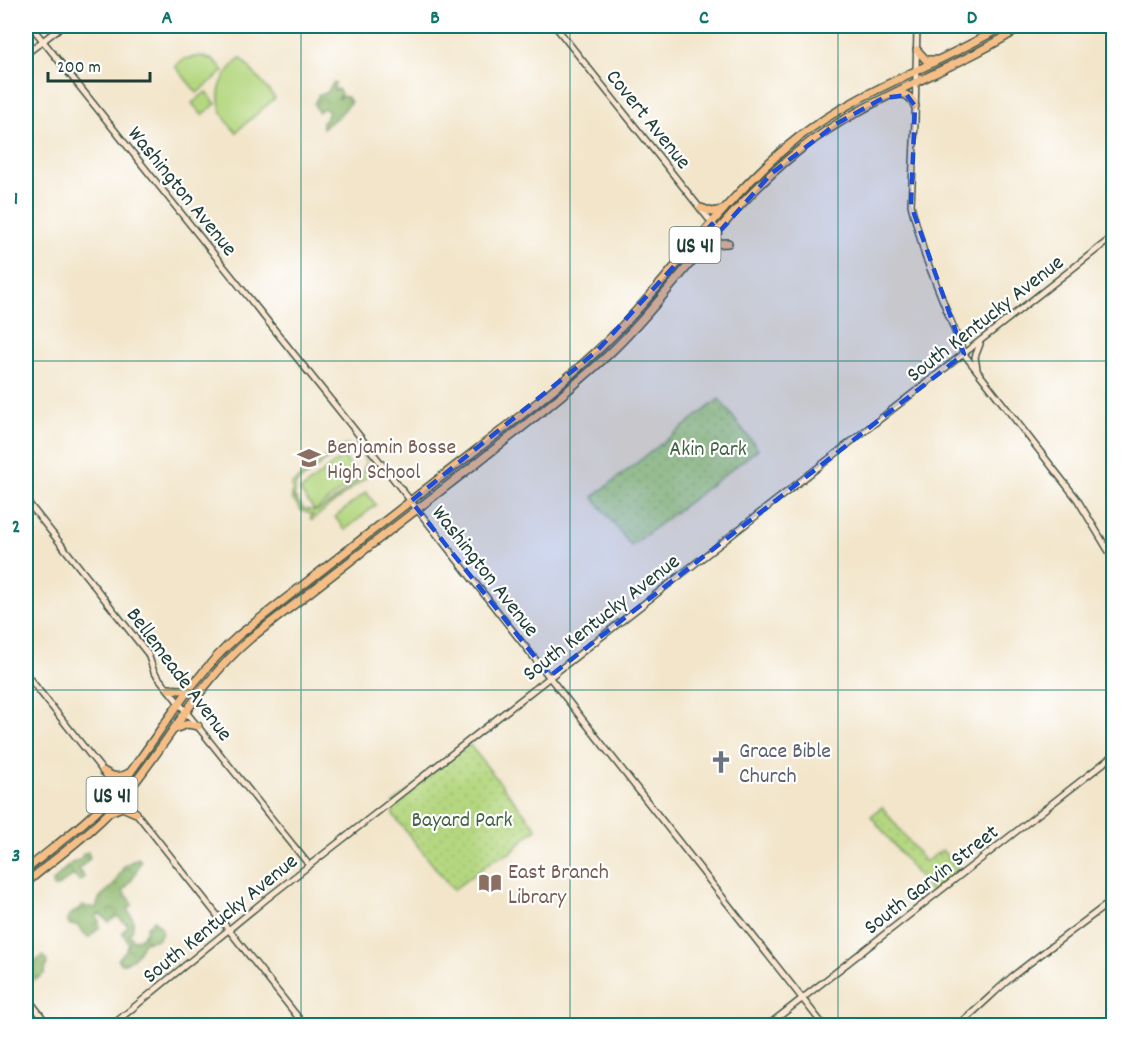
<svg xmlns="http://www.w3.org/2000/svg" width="1139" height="1051" viewBox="0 0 1139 1051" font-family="Dekko,sans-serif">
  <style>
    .forest { fill: url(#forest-crowns); stroke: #587a51; stroke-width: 1.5 }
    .park { fill: url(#park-dots); stroke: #6a8a5a; stroke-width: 1.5 }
    .pitch { fill: #b5d780; stroke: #6a8a5a; stroke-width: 1.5; fill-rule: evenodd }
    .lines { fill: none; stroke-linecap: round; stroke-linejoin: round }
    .secondary-casing { stroke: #3f564a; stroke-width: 8 }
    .highway-casing { stroke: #3f564a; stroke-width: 10 }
    .secondary { stroke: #fbe5cf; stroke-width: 5 }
    .highway { stroke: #f6be87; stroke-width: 7 }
    .marked { fill: #1d4ed8; fill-opacity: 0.2; stroke: #1d4ed8; stroke-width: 4.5; stroke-dasharray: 12 8; stroke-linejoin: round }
    .grid { fill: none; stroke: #0f766e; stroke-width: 1.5; stroke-opacity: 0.55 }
    .labels { text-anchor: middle; stroke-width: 4.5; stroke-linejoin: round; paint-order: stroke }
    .shield { fill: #fff; stroke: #627771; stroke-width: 1.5 }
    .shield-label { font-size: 21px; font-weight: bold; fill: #1f3d34 }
    .street-label { font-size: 22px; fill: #1f3d34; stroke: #fff }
    .education-label { font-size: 22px; fill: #785e54; stroke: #fff; text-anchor: start }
    .park-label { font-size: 22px; fill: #446447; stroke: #fff }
    .worship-label { font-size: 22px; fill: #5b616d; stroke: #fff; text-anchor: start }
    .neatline { fill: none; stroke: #0f766e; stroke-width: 2 }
    .grid-label { font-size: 20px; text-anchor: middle; font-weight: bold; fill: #0f766e }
  </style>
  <defs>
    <pattern id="forest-crowns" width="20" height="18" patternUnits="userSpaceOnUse" patternTransform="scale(1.5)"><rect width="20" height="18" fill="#90b86e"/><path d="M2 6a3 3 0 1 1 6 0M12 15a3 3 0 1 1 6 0" fill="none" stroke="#75975b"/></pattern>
    <pattern id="park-dots" width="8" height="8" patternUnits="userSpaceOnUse" patternTransform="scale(1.5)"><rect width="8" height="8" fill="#b5d780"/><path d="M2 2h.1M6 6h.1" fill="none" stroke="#9bb96f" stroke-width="1.8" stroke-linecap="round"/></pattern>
  </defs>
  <rect width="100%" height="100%" fill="#fff"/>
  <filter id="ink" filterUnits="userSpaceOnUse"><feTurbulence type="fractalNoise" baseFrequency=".0167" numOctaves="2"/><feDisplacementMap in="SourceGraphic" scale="12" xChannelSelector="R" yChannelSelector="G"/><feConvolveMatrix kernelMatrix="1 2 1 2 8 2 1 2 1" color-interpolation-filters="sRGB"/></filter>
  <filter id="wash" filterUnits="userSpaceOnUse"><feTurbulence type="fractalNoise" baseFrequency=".008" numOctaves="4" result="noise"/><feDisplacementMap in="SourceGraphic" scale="24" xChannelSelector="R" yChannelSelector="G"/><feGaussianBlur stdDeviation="1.35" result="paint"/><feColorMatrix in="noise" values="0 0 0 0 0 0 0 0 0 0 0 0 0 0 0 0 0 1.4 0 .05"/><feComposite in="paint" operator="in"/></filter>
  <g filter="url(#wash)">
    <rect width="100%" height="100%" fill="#f2e5ca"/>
    <g class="forest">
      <polygon points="333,83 335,83 334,90 338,89 341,93 338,99 342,96 347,97 351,102 339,116 323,128 322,122 325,120 329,112 324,108 318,112 314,104 319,94 327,93"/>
      <path d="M88,852L90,858L79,869L84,877L83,880L80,881L72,875L71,877L57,887H53V882C59,876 69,861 80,860L83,854Z"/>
      <path d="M138,858L141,861L133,878L123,891L130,899L132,906L127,909C133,917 135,921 132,931L129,934L134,941L143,936L147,930L146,928L154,920L161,927L162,933L158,939L144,942C139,953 134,960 122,964L118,959L126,950L129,943L122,932L128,926L117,916L109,922L100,914L96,916L99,921V928L88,938L77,925H70L67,921L69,916L82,906L96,908L100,897L113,886L124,866Z"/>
      <polygon points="42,956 46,959 47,964 45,968 44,974 35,980 31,974 34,969 34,963"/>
    </g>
    <g class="park">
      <polygon points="719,399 758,449 631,546 593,497"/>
      <polygon points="469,744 537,829 526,837 512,852 495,859 453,890 393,815 393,803"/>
      <polygon points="882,807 925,862 942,850 960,871 932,893 871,816"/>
    </g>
    <g class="pitch">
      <polygon points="201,56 213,60 224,71 197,93 175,66 184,59"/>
      <path d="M241,58L275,98L236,132C211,107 214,81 241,58Z"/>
      <polygon points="206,92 216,104 202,115 192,103"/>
      <path d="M347,445C370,448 363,460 369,475L312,520L310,518L313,515L302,511L292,499V484L336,448ZM342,448C350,447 358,448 363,456C374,476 334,499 321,509L315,511L359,476L343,456L300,491L315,511L304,509L294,497L296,484Z"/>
      <polygon points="366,492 376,505 345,530 335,517"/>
    </g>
  </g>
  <g filter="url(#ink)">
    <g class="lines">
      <g class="secondary-casing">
        <g id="secondary">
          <polyline points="31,26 354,429 824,1026"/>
          <polyline points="555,26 719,232"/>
          <polyline points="917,26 915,121 911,205 925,256 964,354 1077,499 1114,560"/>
          <polyline points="26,54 62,26"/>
          <polyline points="977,369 975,357 980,344"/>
          <polyline points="26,500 148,654 154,672 309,865"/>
          <polyline points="26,674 305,1026"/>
          <polyline points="26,996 49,1026"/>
          <polyline points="111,1026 265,900 1114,236"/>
          <polyline points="767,1026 1114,755"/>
          <path d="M957,1026C977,1010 994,992 1013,976C1046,950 1080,925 1114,899"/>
        </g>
      </g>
      <g class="highway-casing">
        <g id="highway">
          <polyline points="917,50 926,60 935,60"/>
          <path d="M894,95C905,92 911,96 915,106"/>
          <polyline points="701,208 712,212 723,210"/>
          <polyline points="709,244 728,243"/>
          <polyline points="169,689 180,690 191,687"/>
          <polyline points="174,729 188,724 198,726"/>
          <path d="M103,771C112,777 119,779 129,773"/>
          <polyline points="112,811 122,807 136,813"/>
          <path d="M26,870C58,843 94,818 121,785C160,734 191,677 239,635C311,579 382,523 454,467C502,430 551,394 596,352C668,285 721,198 799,137C861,89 937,66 1003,26"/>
          <path d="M26,883C59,855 97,829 125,795C168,743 199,682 251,638C320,585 388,532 456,479C507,439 559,400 607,356C674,292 725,209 797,152C865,97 950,73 1023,26"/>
        </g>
      </g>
      <use href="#secondary" class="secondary"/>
      <use href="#highway" class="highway"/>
    </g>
  </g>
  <path class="marked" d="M907,95L915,106L911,205L964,354L550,676L411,501L597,351L712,224L719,232L772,173L836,124L883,98Z"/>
  <path class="grid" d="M301,26V1026M570,26V1026M838,26V1026M26,361H1114M26,690H1114"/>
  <defs>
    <g id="school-bare" transform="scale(1.8)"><path d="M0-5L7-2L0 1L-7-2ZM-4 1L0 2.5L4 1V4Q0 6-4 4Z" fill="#8d6e63" stroke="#fff" stroke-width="2.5" paint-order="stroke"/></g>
    <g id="church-bare" transform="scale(1.8)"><path d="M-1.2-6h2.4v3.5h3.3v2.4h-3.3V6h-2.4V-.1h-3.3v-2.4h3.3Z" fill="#6b7280" stroke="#fff" stroke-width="2.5" paint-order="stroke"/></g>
    <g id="library-bare" transform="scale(1.8)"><path d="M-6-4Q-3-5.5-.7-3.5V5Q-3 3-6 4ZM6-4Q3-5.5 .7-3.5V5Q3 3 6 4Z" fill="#8d6e63" stroke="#fff" stroke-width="2.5" paint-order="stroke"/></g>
  </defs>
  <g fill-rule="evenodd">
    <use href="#school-bare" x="309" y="458"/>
    <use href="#church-bare" x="721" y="762"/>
    <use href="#library-bare" x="490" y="883"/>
  </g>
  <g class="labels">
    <g class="shield">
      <rect x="669.5" y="227" width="51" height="36" rx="4.5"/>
      <rect x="86.5" y="777" width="51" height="36" rx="4.5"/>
    </g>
    <g class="shield-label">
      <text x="695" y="252">US 41</text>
      <text x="112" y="802">US 41</text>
    </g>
    <g class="street-label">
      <text transform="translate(650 118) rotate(51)" y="8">Covert Avenue</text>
      <text transform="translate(184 190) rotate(51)" y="8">Washington Avenue</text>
      <text transform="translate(984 317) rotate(-38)" y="8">South Kentucky Avenue</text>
      <text transform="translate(487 570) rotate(52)" y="8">Washington Avenue</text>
      <text transform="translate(600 616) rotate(-38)" y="8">South Kentucky Avenue</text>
      <text transform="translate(181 673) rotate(53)" y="8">Bellemeade Avenue</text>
      <text transform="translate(930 878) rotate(-38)" y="8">South Garvin Street</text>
      <text transform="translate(219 917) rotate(-39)" y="8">South Kentucky Avenue</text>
    </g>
    <g class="education-label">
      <text x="327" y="453">Benjamin Bosse<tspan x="327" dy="25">High School</tspan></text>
      <text x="508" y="878">East Branch<tspan x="508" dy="25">Library</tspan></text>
    </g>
    <g class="park-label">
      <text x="708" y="455">Akin Park</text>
      <text x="462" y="826">Bayard Park</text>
    </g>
    <g class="worship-label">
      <text x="739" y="757">Grace Bible<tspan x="739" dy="25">Church</tspan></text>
    </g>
  </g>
  <rect width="1139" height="1051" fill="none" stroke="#fff" stroke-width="66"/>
  <path d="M48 72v9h102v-9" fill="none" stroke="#1f3d34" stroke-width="3"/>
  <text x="57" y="72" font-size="18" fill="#1f3d34" stroke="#ffffff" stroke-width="4.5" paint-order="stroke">200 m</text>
  <rect x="33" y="33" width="1073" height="985" class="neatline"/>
  <g class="grid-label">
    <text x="167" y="23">A</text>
    <text x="435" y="23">B</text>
    <text x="704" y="23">C</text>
    <text x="972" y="23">D</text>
    <text x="16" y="204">1</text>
    <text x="16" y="532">2</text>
    <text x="16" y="861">3</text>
  </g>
</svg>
